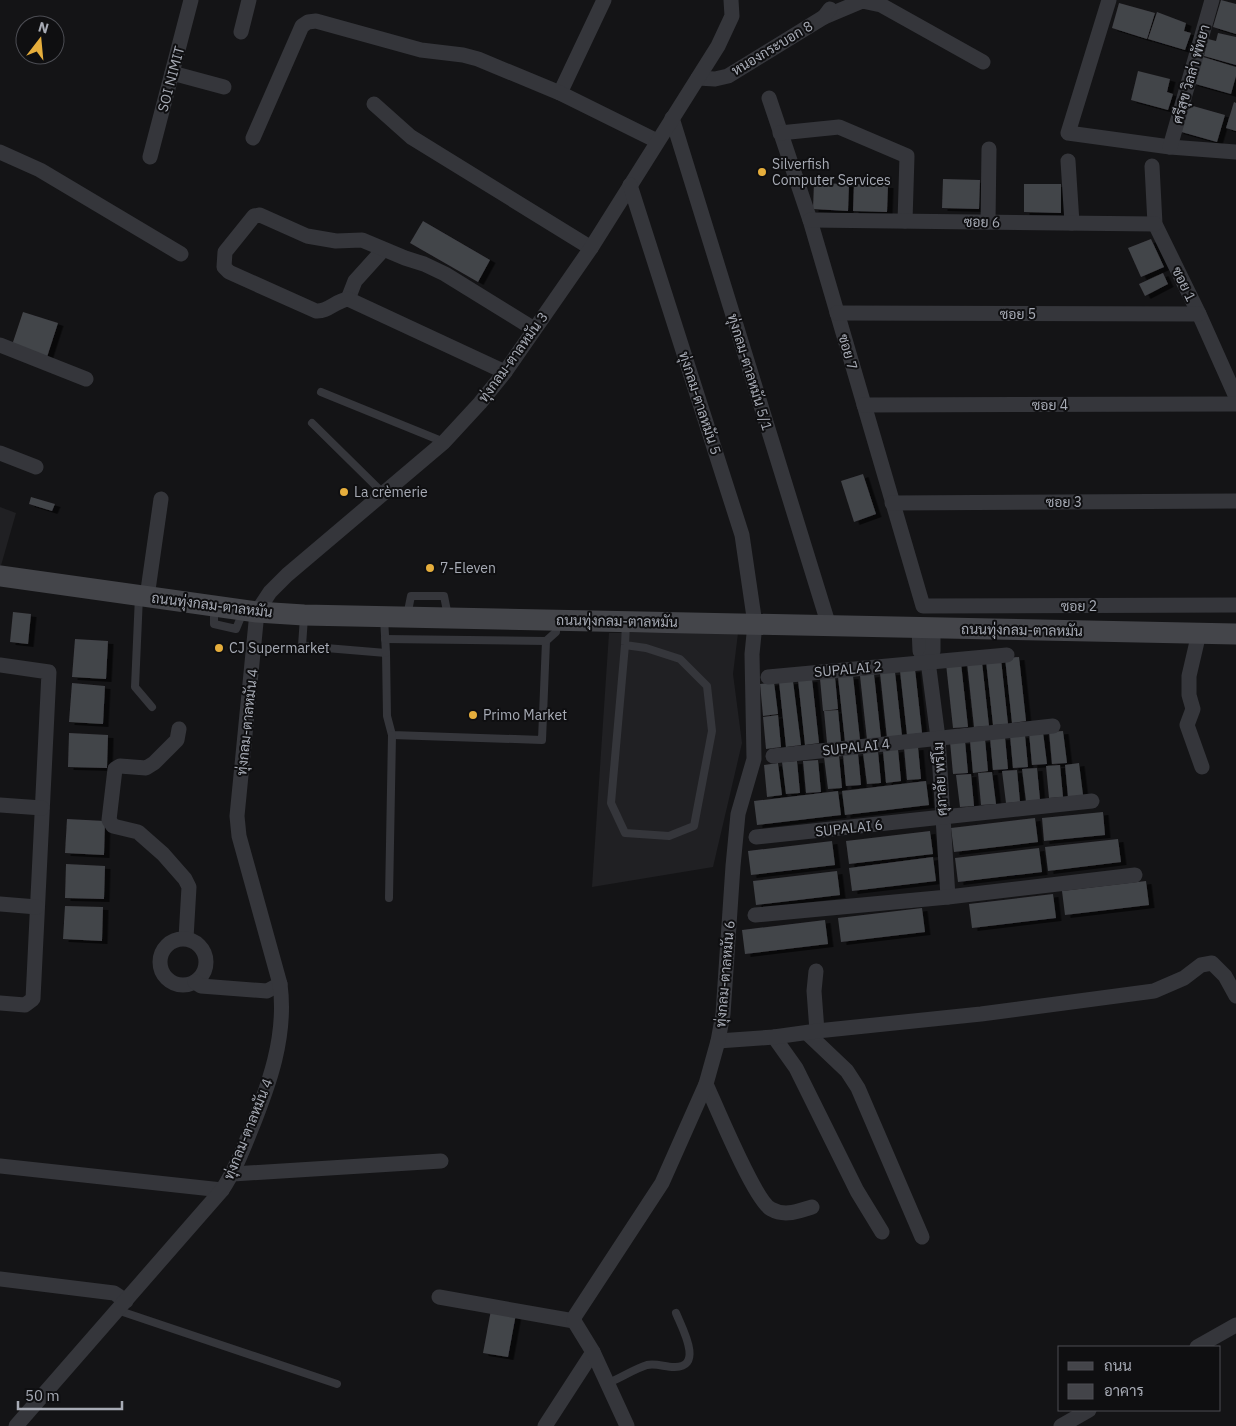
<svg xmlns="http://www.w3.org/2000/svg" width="1236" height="1426" viewBox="0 0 1236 1426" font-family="'IBM Plex Sans',Sarabun,sans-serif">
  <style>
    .built { fill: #202023 }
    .building { fill: #434449; filter: url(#shadow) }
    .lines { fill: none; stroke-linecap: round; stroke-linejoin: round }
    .lane { stroke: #35363b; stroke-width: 8 }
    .street { stroke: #35363b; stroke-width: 15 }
    .secondary { stroke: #44454a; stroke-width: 21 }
    .poi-dot { fill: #e6ae3c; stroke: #0f0f11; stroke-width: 2 }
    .labels { text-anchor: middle; stroke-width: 4; stroke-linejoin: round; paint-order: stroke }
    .street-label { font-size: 14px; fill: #a7abb5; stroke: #0f0f11 }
    .poi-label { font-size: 14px; fill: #a7abb5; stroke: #0f0f11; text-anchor: start }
  </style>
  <defs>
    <filter id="shadow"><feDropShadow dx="5.5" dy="3" stdDeviation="0" flood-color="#0009"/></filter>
  </defs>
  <rect width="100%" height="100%" fill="#141416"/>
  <g class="built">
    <polygon points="0,507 16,513 0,569"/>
    <polygon points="609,633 738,633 733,674 742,743 713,867 592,887"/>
  </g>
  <g class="building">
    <polygon points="1221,0 1236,4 1236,34 1213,27"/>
    <polygon points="1119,3 1155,13 1147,39 1112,28"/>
    <polygon points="1157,12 1186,23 1184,31 1191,33 1185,50 1148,39"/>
    <polygon points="1218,33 1236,37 1236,65 1204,56 1208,39 1216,41"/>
    <polygon points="1200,56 1236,67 1236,76 1231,94 1192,83"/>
    <polygon points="1138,71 1170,79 1167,92 1173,94 1168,110 1131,100"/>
    <polygon points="1234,102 1236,103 1236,131 1226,128"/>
    <polygon points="1186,104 1225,115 1217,142 1178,131"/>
    <polygon points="943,179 980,180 979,209 942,208"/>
    <polygon points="814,183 849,184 848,211 813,209"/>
    <polygon points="854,184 888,185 887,212 853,211"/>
    <polygon points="1024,184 1061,184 1061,213 1024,212"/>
    <polygon points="423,221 490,260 478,282 410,243"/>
    <polygon points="1151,239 1164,267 1141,277 1128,248"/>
    <polygon points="1163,273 1168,284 1145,296 1139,284"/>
    <polygon points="23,312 58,323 47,357 12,345"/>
    <polygon points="863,474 876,514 854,522 841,481"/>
    <polygon points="31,497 55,504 52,511 29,504"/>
    <polygon points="13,612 31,614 28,644 10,642"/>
    <polygon points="75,639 108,641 106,679 72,677"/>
    <polygon points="1019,657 1026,721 1012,723 1005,658"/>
    <polygon points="1001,659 1008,724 993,725 986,661"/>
    <polygon points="982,662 989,726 974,727 967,663"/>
    <polygon points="961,663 968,727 953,728 946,664"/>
    <polygon points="915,669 922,733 907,735 900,671"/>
    <polygon points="895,672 902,736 887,738 880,673"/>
    <polygon points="874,674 881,738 867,740 860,676"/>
    <polygon points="853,676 860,740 845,742 838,677"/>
    <polygon points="835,677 838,709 823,711 820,679"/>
    <polygon points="812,679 819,743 805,745 798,680"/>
    <polygon points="793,681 801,745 786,747 779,682"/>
    <polygon points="774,682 778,714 763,716 760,684"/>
    <polygon points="72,683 105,686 103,724 69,722"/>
    <polygon points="838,710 841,742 827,743 824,711"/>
    <polygon points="778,715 781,747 766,749 763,717"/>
    <polygon points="1063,731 1067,763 1052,764 1049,732"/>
    <polygon points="1043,732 1047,764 1032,765 1029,733"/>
    <polygon points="69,733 108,735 107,768 68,767"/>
    <polygon points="1025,735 1028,767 1013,768 1010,736"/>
    <polygon points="1005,737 1008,769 993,770 990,738"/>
    <polygon points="985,739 988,771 973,773 970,741"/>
    <polygon points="965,741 968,773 953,774 950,742"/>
    <polygon points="918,747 921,779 907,780 904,748"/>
    <polygon points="898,749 901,781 886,783 883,751"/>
    <polygon points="878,751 881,783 867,784 863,753"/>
    <polygon points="858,753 861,785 846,786 843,755"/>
    <polygon points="839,756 842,788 828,789 824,757"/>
    <polygon points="818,760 821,792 806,793 803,761"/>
    <polygon points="797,761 800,793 786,794 782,762"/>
    <polygon points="778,763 782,795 767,797 764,765"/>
    <polygon points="1079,763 1083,795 1068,797 1065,765"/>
    <polygon points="1060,765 1063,797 1049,798 1046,766"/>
    <polygon points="1037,768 1040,800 1026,801 1022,769"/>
    <polygon points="1017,770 1020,802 1006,803 1002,771"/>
    <polygon points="992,772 996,804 981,805 978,773"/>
    <polygon points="971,774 974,806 960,807 956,775"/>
    <polygon points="926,781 929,805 845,815 842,791"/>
    <polygon points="838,791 841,815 757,825 754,801"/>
    <polygon points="1103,812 1105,835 1044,841 1042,818"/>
    <polygon points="1035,818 1038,842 954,852 951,828"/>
    <polygon points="67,819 105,821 104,855 65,853"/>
    <polygon points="930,831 933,854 849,864 846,841"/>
    <polygon points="1118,839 1121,862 1048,871 1045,847"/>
    <polygon points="832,841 835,865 751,875 748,851"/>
    <polygon points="1039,848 1042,872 958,882 955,858"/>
    <polygon points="933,857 936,881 852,891 849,868"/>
    <polygon points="66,864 105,866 104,899 65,898"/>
    <polygon points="837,871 840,895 756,905 753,881"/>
    <polygon points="1146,881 1149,905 1065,915 1062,891"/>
    <polygon points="1053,894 1056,918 972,928 969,904"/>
    <polygon points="65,906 103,907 102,941 63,939"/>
    <polygon points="922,908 925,932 841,942 838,918"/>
    <polygon points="825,920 828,944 745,954 742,930"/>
    <polygon points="491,1310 516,1314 508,1357 483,1353"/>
  </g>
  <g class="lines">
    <g class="lane">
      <polyline points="321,392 444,442"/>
      <polyline points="312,423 383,493"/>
      <polyline points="139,596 135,687 152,707"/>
      <polyline points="214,608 214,624 236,629 243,612"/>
      <polyline points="407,616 411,596 444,596 448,616"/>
      <polyline points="304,617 302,646 386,653 387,716 392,735 542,740 546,641 556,632 556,622"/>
      <polyline points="384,618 386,653"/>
      <polyline points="385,639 546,641"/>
      <polyline points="625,645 646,648 680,659 707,686 712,731 694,826 669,836 625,833 611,803 625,645 626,623"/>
      <polyline points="389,898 392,735"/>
      <polyline points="117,1310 337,1384"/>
      <path d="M608,1383C621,1378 634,1369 647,1365C656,1363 665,1367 674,1367C705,1368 681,1326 676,1313"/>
    </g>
    <g class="street">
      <polyline points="1109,0 1068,133 1170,147 1236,152"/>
      <polyline points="824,17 862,1 881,5 983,62"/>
      <polyline points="241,32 249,0"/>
      <polyline points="172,73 224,87"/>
      <polyline points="698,78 715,79 728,76 824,17 830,9"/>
      <polyline points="560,93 604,0"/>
      <polyline points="769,98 810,220 923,606 1236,605"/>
      <polyline points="374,104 411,137 591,248"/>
      <polyline points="672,118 829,626"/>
      <polyline points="780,133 839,127 907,156 905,221"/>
      <polyline points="253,138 302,26 308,22 316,21 421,50 463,55 478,59 560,93 657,141"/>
      <polyline points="1170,147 1212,0"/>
      <polyline points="0,152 40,170 181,254"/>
      <polyline points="150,157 191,0"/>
      <polyline points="1068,161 1072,223"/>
      <polyline points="1152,166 1155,224 1199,314 1236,397"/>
      <polyline points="810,220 1155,224"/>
      <polyline points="988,222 989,149"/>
      <polyline points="348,299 355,281 383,250"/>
      <polyline points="837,313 1199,314"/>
      <polyline points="0,345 86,379"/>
      <path d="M505,372L348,299C335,301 328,312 316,311L229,272L224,267L225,252L254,216L260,215L307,236L336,241L362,240L405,258L424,264L445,274L534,329"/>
      <polyline points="864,405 1236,404"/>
      <polyline points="0,453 36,467"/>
      <polyline points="892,503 1236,501"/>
      <polyline points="147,597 161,499"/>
      <polyline points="919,628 920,651 928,661 938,738 948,897"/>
      <polyline points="1199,633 1189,676 1189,695 1193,709 1187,725 1202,767"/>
      <polyline points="928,661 933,651 933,628"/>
      <polyline points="0,665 49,672 33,999 25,1005 0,1003"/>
      <polyline points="768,677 1007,655"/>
      <polyline points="179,729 177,740 154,763 146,768 120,766 115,769 109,820 113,826 138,832 163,854 185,879 189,887 186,938"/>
      <polyline points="773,756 1053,726"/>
      <polyline points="0,805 42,808"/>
      <polyline points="756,837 1092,801"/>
      <polyline points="0,904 37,907"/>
      <polyline points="755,915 948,897 1135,875"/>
      <circle cx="183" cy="962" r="23"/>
      <polyline points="816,971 814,991 817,1031"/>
      <polyline points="195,982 201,986 267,991 280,984"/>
      <polyline points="807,1033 847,1071 858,1088 922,1237"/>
      <polyline points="774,1037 796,1068 857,1191 882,1232"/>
      <polyline points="718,1041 774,1037 817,1031 981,1014 1154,991 1184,978 1201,965 1212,963 1225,976 1236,996"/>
      <path d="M706,1084C716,1106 755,1201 771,1209C785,1217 798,1211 812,1207"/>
      <polyline points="0,1166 222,1190"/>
      <polyline points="233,1174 441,1161"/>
      <polyline points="0,1279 114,1293 126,1301"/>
      <polyline points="439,1297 574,1321"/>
      <polyline points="1197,1347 1236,1325"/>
      <path d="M16,1426L222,1190C234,1172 242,1152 250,1132C269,1085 287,1036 280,984L239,836L237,816L257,612L270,592L287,575L444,442L480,403L505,372L591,248L718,46L732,16L731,0"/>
      <polyline points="545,1426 593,1352"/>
      <polyline points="627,1426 593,1352 574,1321 575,1316 662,1183 706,1084 718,1041 723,1014 733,866 738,814 754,759 752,654 755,624 742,535 630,185"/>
      <polyline points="1061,1426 1089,1410"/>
    </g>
    <polyline class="secondary" points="0,576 257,612 304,615 1236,634"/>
  </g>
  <g class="poi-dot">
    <circle cx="762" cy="172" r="5"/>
    <circle cx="344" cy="492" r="5"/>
    <circle cx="430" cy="568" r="5"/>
    <circle cx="219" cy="648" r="5"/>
    <circle cx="473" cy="715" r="5"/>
  </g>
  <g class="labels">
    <g class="street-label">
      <text transform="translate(772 48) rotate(-31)" y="5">หนองกระบอก 8</text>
      <text transform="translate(1191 74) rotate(-74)" y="5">ศรีสุข วิลล่า พัทยา</text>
      <text transform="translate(171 79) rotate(-75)" y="5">SOI NIMIT</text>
      <text transform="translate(982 222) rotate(1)" y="5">ซอย 6</text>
      <text transform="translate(1184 284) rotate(64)" y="5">ซอย 1</text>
      <text x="1018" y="319">ซอย 5</text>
      <text transform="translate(848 352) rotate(74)" y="5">ซอย 7</text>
      <text transform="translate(513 357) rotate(-54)" y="5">ทุ่งกลม-ตาลหมัน 3</text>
      <text transform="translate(750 372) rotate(73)" y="5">ทุ่งกลม-ตาลหมัน 5/1</text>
      <text transform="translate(700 403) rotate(72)" y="5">ทุ่งกลม-ตาลหมัน 5</text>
      <text x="1050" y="410">ซอย 4</text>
      <text x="1064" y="507">ซอย 3</text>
      <text transform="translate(212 605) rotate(7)" y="5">ถนนทุ่งกลม-ตาลหมัน</text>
      <text x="1079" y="611">ซอย 2</text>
      <text transform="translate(617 621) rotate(1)" y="5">ถนนทุ่งกลม-ตาลหมัน</text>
      <text transform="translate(1022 630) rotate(1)" y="5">ถนนทุ่งกลม-ตาลหมัน</text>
      <text transform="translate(848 669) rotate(-5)" y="5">SUPALAI 2</text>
      <text transform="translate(247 722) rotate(-84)" y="5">ทุ่งกลม-ตาลหมัน 4</text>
      <text transform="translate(856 747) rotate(-6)" y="5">SUPALAI 4</text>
      <text transform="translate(940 779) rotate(-93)" y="5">ศุภาลัย พรีโม</text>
      <text transform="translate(849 828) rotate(-6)" y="5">SUPALAI 6</text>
      <text transform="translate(725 974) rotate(-85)" y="5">ทุ่งกลม-ตาลหมัน 6</text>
      <text transform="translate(248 1129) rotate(-68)" y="5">ทุ่งกลม-ตาลหมัน 4</text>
    </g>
    <g class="poi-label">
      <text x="772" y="169">Silverfish<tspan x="772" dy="16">Computer Services</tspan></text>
      <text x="354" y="497">La crèmerie</text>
      <text x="440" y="573">7-Eleven</text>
      <text x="229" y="653">CJ Supermarket</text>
      <text x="483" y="720">Primo Market</text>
    </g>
  </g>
  <rect x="1058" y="1346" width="162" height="65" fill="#0f0f11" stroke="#4c4d53"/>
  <rect x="1068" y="1362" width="25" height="8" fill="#44454a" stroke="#4c4d53"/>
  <text x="1104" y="1371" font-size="15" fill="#a7abb5">ถนน</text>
  <rect x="1068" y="1384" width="25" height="15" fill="#434449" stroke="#4c4d53"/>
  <text x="1104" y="1396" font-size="15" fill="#a7abb5">อาคาร</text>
  <g transform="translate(40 40) rotate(16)"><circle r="24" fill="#0f0f11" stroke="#4c4d53"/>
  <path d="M0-4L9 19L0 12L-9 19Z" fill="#e6ae3c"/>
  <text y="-8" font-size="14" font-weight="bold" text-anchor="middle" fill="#a7abb5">N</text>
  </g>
  <path d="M18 1401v8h104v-8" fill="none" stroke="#a7abb5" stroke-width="2.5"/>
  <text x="25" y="1401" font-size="15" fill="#a7abb5" stroke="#0f0f11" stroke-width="4" paint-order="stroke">50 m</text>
</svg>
